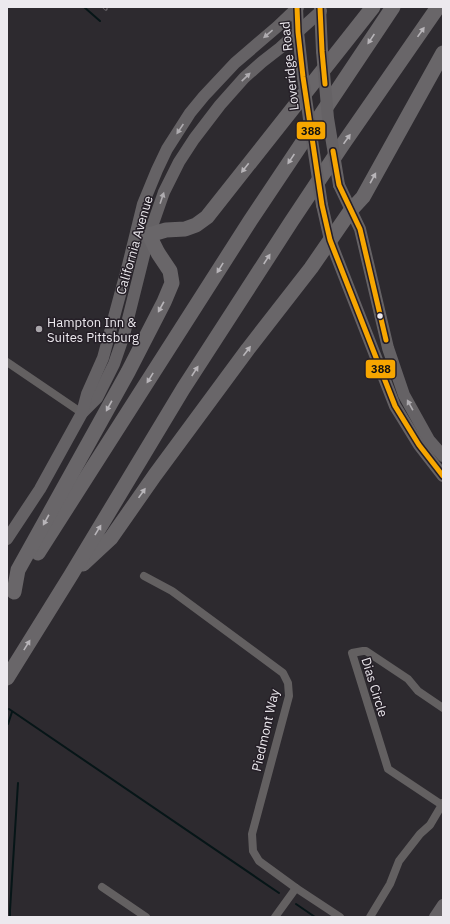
<svg xmlns="http://www.w3.org/2000/svg" width="450" height="924" viewBox="0 0 450 924" font-family="'IBM Plex Sans',sans-serif">
  <style>
    .lines { fill: none; stroke-linecap: round; stroke-linejoin: round }
    .stream { stroke: #061517; stroke-width: 2 }
    .minor { stroke: #636061; stroke-width: 8 }
    .secondary { stroke: #656265; stroke-width: 12 }
    .motorway { stroke: #696669; stroke-width: 15 }
    .rail-casing { stroke: #646165; stroke-width: 3.5 }
    .rail { stroke: #251f27; stroke-width: 2; stroke-dasharray: 6; stroke-linecap: butt }
    .secondary-bridge { stroke: #656265; stroke-width: 12 }
    .bus-1-casing { stroke: #251f27; stroke-width: 8 }
    .bus-1 { stroke: #f7a600; stroke-width: 5 }
    .oneway { fill: #b8b5b9 }
    .oneway2 { fill: #afacb0 }
    .bus-dot { fill: #ece9ee; stroke: #251f27; stroke-width: 1.5 }
    .poi-dot { fill: #a9a6ab; stroke: #251f27; stroke-width: 1.5 }
    .labels { text-anchor: middle; stroke-width: 3; stroke-linejoin: round; paint-order: stroke }
    .street-label { font-size: 13px; fill: #ece9ee; stroke: #251f27 }
    .poi-label { font-size: 13px; fill: #ece9ee; stroke: #251f27; text-anchor: start }
    .line-badge { stroke: #251f27; stroke-width: 1.5 }
    .pale-badge-label { font-size: 11px; text-anchor: middle; font-weight: bold; fill: #111 }
  </style>
  <rect width="100%" height="100%" fill="#2d2a2f"/>
  <g class="lines">
    <g class="stream">
      <polyline points="84,7 100,21"/>
      <polyline points="9,709 279,893"/>
      <polyline points="8,724 12,712"/>
      <polyline points="296,904 315,917"/>
      <polyline points="10,917 10,910 18,783"/>
    </g>
    <g class="minor">
      <polyline points="7,362 82,413"/>
      <polyline points="144,576 172,591 283,673 288,683 289,696 252,834 253,851 259,861 296,888 340,917"/>
      <polyline points="442,805 388,769 352,653 363,651 366,651 408,679 418,691 443,708"/>
      <polyline points="102,887 146,917"/>
      <polyline points="275,917 296,888"/>
      <polyline points="370,917 390,884 399,861 420,834 430,825 443,803"/>
    </g>
    <g class="secondary">
      <polyline points="297,7 298,32 303,77"/>
      <polyline points="320,7 322,51"/>
      <polyline points="339,185 360,229 388,348 404,395 429,440 443,456"/>
      <polyline points="322,205 330,240 395,406 419,445 443,476"/>
      <polyline points="83,412 97,398 114,364 124,335 149,235 164,192 179,162 194,139 220,105 244,78 262,62 280,48 321,11"/>
      <polyline points="7,539 40,489 82,413 87,394 103,358 128,265 143,204 157,170 167,149 190,113 204,96 235,63 277,27 298,7"/>
      <polyline points="435,917 443,905"/>
    </g>
    <g class="motorway">
      <polyline points="38,553 250,221 393,7"/>
      <polyline points="83,564 111,538 155,475 248,349 311,268 351,210 363,197 443,53"/>
      <polyline points="14,592 18,570 128,372 164,302 172,283 170,271 158,253 149,235 166,230 185,229 196,225 207,217 373,7"/>
      <polyline points="7,678 71,575 183,389 291,222 343,144 438,7"/>
    </g>
    <g class="rail-casing">
      <polyline id="rail" points="104,7 106,9"/>
    </g>
    <use href="#rail" class="rail"/>
    <g class="secondary-bridge">
      <polyline points="322,51 328,118 339,185"/>
      <polyline points="303,77 312,140 322,205"/>
    </g>
    <g class="bus-1-casing">
      <g id="bus-1">
        <polyline points="297,7 298,32 303,77 322,205 330,240 395,406 419,445 443,476"/>
        <polyline points="320,7 322,51 325,84"/>
        <polyline points="333,151 339,185 360,229 386,340"/>
      </g>
    </g>
    <use href="#bus-1" class="bus-1"/>
  </g>
  <defs><path id="oneway-solid" d="M-6-.8H1V-3.2L6.5 0L1 3.2V.8H-6Z"/></defs>
  <g class="oneway">
    <use href="#oneway-solid" transform="translate(421 32) rotate(-55)"/>
    <use href="#oneway-solid" transform="translate(371 39) rotate(124)"/>
    <use href="#oneway-solid" transform="translate(347 139) rotate(-55)"/>
    <use href="#oneway-solid" transform="translate(291 159) rotate(124)"/>
    <use href="#oneway-solid" transform="translate(245 168) rotate(128)"/>
    <use href="#oneway-solid" transform="translate(373 178) rotate(-61)"/>
    <use href="#oneway-solid" transform="translate(267 259) rotate(-57)"/>
    <use href="#oneway-solid" transform="translate(220 268) rotate(122)"/>
    <use href="#oneway-solid" transform="translate(161 307) rotate(119)"/>
    <use href="#oneway-solid" transform="translate(247 351) rotate(-53)"/>
    <use href="#oneway-solid" transform="translate(195 371) rotate(-57)"/>
    <use href="#oneway-solid" transform="translate(150 378) rotate(122)"/>
    <use href="#oneway-solid" transform="translate(109 406) rotate(119)"/>
    <use href="#oneway-solid" transform="translate(142 493) rotate(-55)"/>
    <use href="#oneway-solid" transform="translate(46 520) rotate(119)"/>
    <use href="#oneway-solid" transform="translate(98 530) rotate(-59)"/>
    <use href="#oneway-solid" transform="translate(27 645) rotate(-58)"/>
  </g>
  <g class="oneway2">
    <use href="#oneway-solid" transform="translate(268 34) rotate(140)"/>
    <use href="#oneway-solid" transform="translate(246 77) rotate(-44)"/>
    <use href="#oneway-solid" transform="translate(180 129) rotate(124)"/>
    <use href="#oneway-solid" transform="translate(162 198) rotate(-71)"/>
    <use href="#oneway-solid" transform="translate(410 405) rotate(-119)"/>
  </g>
  <circle class="bus-dot" cx="380" cy="316" r="3.5"/>
  <circle class="poi-dot" cx="39" cy="329" r="4"/>
  <g class="labels">
    <g class="street-label">
      <text transform="translate(289 66) rotate(-96)" y="5">Loveridge Road</text>
      <text transform="translate(134 245) rotate(-74)" y="5">California Avenue</text>
      <text transform="translate(375 687) rotate(73)" y="5">Dias Circle</text>
      <text transform="translate(265 730) rotate(-77)" y="5">Piedmont Way</text>
    </g>
    <g class="poi-label">
      <text x="47" y="327">Hampton Inn &amp;<tspan x="47" dy="15">Suites Pittsburg</tspan></text>
    </g>
  </g>
  <g class="line-badge">
    <rect x="296" y="121" width="30" height="19" rx="4" fill="#f7a600"/>
    <rect x="365" y="359" width="31" height="20" rx="4" fill="#f7a600"/>
  </g>
  <g class="pale-badge-label">
    <text x="311" y="135">388</text>
    <text x="381" y="373">388</text>
  </g>
  <rect width="450" height="924" fill="none" stroke="#ece9ee" stroke-width="16"/>
</svg>
